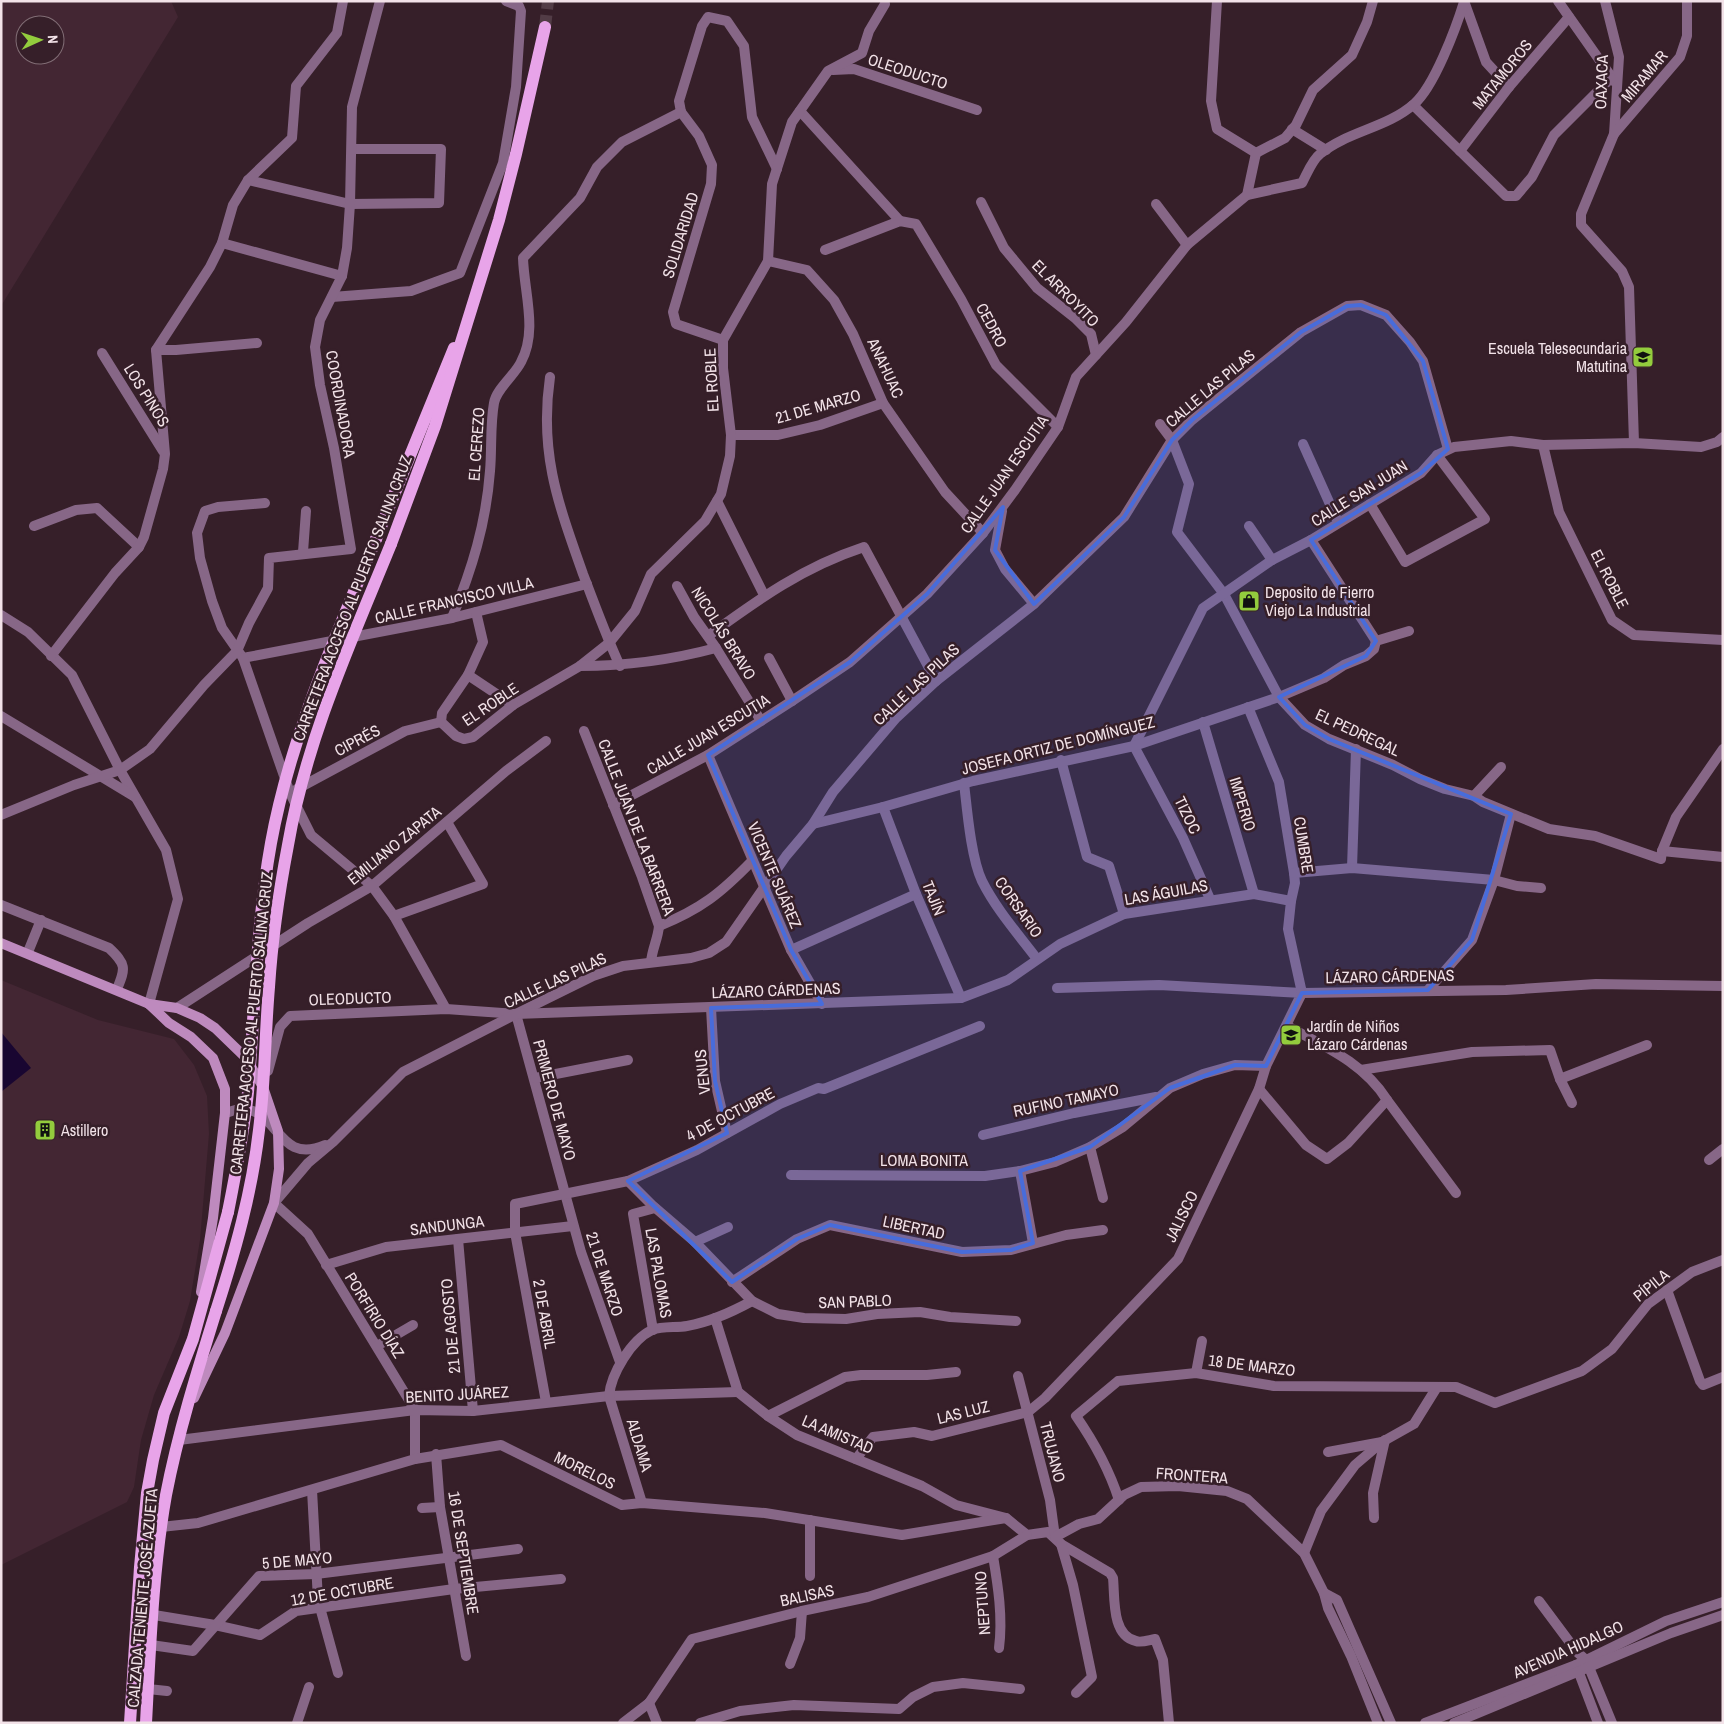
<svg xmlns="http://www.w3.org/2000/svg" width="1724" height="1724" viewBox="0 0 1724 1724" font-family="'Archivo Narrow',sans-serif">
  <style>
    .built { fill: #432633; fill-rule: evenodd }
    .water { fill: #190631 }
    .lines { fill: none; stroke-linecap: round; stroke-linejoin: round }
    .primary-tunnel { stroke: #523c46; stroke-width: 12; stroke-dasharray: 12 6; stroke-linecap: butt }
    .minor { stroke: #876787; stroke-width: 10 }
    .tertiary { stroke: #876787; stroke-width: 10 }
    .secondary { stroke: #be8abe; stroke-width: 10 }
    .primary { stroke: #e8a4e9; stroke-width: 12 }
    .primary-bridge { stroke: #e8a4e9; stroke-width: 12 }
    .marked { fill: #486cdb; fill-opacity: 0.2; stroke: #486cdb; stroke-width: 4; stroke-linejoin: round }
    .labels { text-anchor: middle; stroke-width: 5; stroke-linejoin: round; paint-order: stroke }
    .street-label { font-size: 16px; fill: #f2e2e8; stroke: #361f29 }
    .poi-label { font-size: 16px; fill: #f2e2e8; stroke: #361f29; text-anchor: start }
  </style>
  <rect width="100%" height="100%" fill="#361f29"/>
  <g class="built">
    <path d="M1,1H171L178,17L1,306ZM25,25H55V55H25Z"/>
    <polygon points="1,980 98,1020 174,1039 194,1065 207,1096 209,1134 200,1240 190,1301 179,1337 154,1395 141,1440 134,1487 127,1502 1,1565"/>
  </g>
  <polygon class="water" points="1,1032 31,1068 1,1092"/>
  <g class="lines">
    <polyline class="primary-tunnel" points="545,27 548,1"/>
    <g class="minor">
      <polyline points="1217,1 1211,101 1217,129 1256,153"/>
      <polyline points="1464,1 1486,62 1509,87"/>
      <polyline points="1558,1 1615,82"/>
      <polyline points="1605,1 1619,57 1614,134 1581,214 1581,225 1622,271 1629,287 1634,443"/>
      <polyline points="833,70 854,69 977,110"/>
      <polyline points="1413,105 1506,196 1516,196 1532,177 1554,135 1611,78"/>
      <polyline points="800,111 900,221"/>
      <polyline points="681,112 679,101 702,26 708,17 727,21 744,46 752,117 777,169"/>
      <polyline points="681,112 699,136 712,165 711,184 673,312 676,324 723,340"/>
      <polyline points="1292,129 1326,150"/>
      <polyline points="1614,134 1680,57 1687,36 1687,1"/>
      <polyline points="1460,151 1509,87 1569,17"/>
      <polyline points="1256,153 1285,138 1296,125 1313,90 1352,55 1367,22 1373,1"/>
      <polyline points="248,180 350,204 439,203 441,149 352,149"/>
      <path d="M1247,195L1302,183C1307,174 1312,160 1320,154C1348,131 1387,128 1414,104C1434,87 1456,28 1464,2"/>
      <polyline points="981,202 1004,248 1037,288 1075,318 1091,334 1096,355"/>
      <polyline points="1156,204 1187,245"/>
      <polyline points="222,243 342,276"/>
      <polyline points="825,250 900,221 916,224 961,299 996,365 1058,427"/>
      <polyline points="768,261 807,270 834,300 853,334 883,403 945,492 983,533"/>
      <polyline points="332,297 411,291 460,273 503,163 516,87 521,11 519,6 506,1"/>
      <polyline points="156,350 176,350 257,343"/>
      <polyline points="102,353 163,451"/>
      <path d="M550,377C539,453 558,503 583,574C595,605 606,636 620,666"/>
      <polyline points="1160,424 1172,440 1189,484 1177,532 1224,594 1279,697 1305,725 1329,739 1393,765 1420,779 1445,789 1474,796 1483,802 1549,829 1595,836 1661,859 1662,851 1723,857"/>
      <polyline points="731,435 778,435 820,425 883,403"/>
      <polyline points="1303,444 1338,522"/>
      <polyline points="1543,445 1559,512 1612,620 1634,635 1723,640"/>
      <polyline points="717,501 764,595"/>
      <polyline points="265,503 218,507 205,511 197,533 200,558 212,601 222,628 243,658 452,618 587,584"/>
      <polyline points="1370,504 1405,562 1485,519 1437,455"/>
      <polyline points="1002,511 995,550 1005,569 1034,604"/>
      <polyline points="34,526 76,510 97,508 139,547"/>
      <polyline points="1249,526 1272,560"/>
      <polyline points="1311,540 1376,641"/>
      <polyline points="303,552 306,511"/>
      <polyline points="677,586 694,617 716,648 761,721"/>
      <polyline points="476,612 483,642 468,675 442,713 441,722 456,736 464,739 473,737 513,705 580,666 609,643 635,611 651,574 705,521 721,494 730,456 731,435 723,368 723,340 768,261 772,184 792,122 828,71 862,53 869,31 885,4"/>
      <polyline points="1,615 28,632 72,675 120,770 166,850 178,899 149,1004"/>
      <path d="M452,618C472,569 486,524 490,471C492,449 490,425 494,403C496,389 515,375 521,362C538,331 524,292 523,258L580,198L597,167L622,142L681,112"/>
      <path d="M708,636C759,599 803,567 864,547L936,681"/>
      <polyline points="51,656 115,573 139,547 144,537 163,469 165,454 156,350 210,267 222,243 233,205 248,180 292,138 296,86 337,33 343,1"/>
      <polyline points="243,658 290,793 311,835 372,886 394,916 446,1009"/>
      <polyline points="769,658 792,701"/>
      <path d="M580,666C627,666 671,660 716,648"/>
      <polyline points="468,675 513,705"/>
      <polyline points="1248,707 1279,782 1294,873 1295,883 1291,901"/>
      <polyline points="1,716 135,797"/>
      <polyline points="1203,722 1254,894"/>
      <path d="M584,731L642,877L659,926C658,939 652,949 651,962"/>
      <polyline points="1134,746 1203,608 1272,560 1311,540 1421,473 1437,455 1454,447 1511,441 1543,445 1634,443 1701,447 1717,442 1723,437"/>
      <polyline points="1134,746 1183,838 1210,899"/>
      <polyline points="708,755 791,950 822,1004"/>
      <polyline points="1061,760 1087,857 1109,866 1124,914"/>
      <path d="M964,783C967,809 971,858 982,881C996,909 1018,934 1037,959"/>
      <polyline points="297,789 405,731 441,722"/>
      <polyline points="1474,796 1501,767"/>
      <polyline points="613,805 708,755 792,701 850,662 927,594 983,533 1015,490 1058,427 1076,377 1126,322 1187,245 1247,195 1256,153"/>
      <polyline points="883,807 916,894 961,998"/>
      <polyline points="1,815 74,785 120,770 150,749 204,685 237,651 249,623 268,588 269,558 351,549 334,448 320,385 315,347 320,320 342,276 347,248 350,204 352,107 380,1"/>
      <polyline points="813,824 883,807 973,781 1134,746 1279,697 1324,678 1344,665 1366,656 1374,649 1376,641 1409,631"/>
      <polyline points="1662,851 1676,817 1723,749"/>
      <polyline points="1352,868 1356,749"/>
      <polyline points="1294,873 1352,868 1494,880 1517,886 1541,888"/>
      <path d="M1,905L109,948C126,964 126,968 117,989"/>
      <polyline points="394,916 483,884 447,822"/>
      <path d="M659,926C701,909 721,893 752,861"/>
      <polyline points="791,950 916,894"/>
      <polyline points="28,952 41,920"/>
      <polyline points="1428,990 1472,940 1494,880 1511,814"/>
      <polyline points="177,1008 308,923 372,886 506,771 546,741"/>
      <polyline points="711,1008 715,1081 727,1133"/>
      <polyline points="516,1014 593,976 623,966 691,958 709,953 726,942 786,856 813,824 833,792 896,718 936,681 1034,604 1124,517 1172,440 1192,420 1301,332 1347,306 1361,305 1386,315 1410,342 1423,361 1448,449"/>
      <polyline points="516,1014 581,1252 620,1362"/>
      <polyline points="1361,1070 1472,1052 1550,1050 1560,1079 1647,1045"/>
      <polyline points="268,1071 280,1027 290,1016 446,1009 516,1014"/>
      <polyline points="535,1078 628,1060"/>
      <polyline points="1560,1079 1572,1103"/>
      <path d="M1259,1089L1306,1145L1327,1159L1348,1143L1387,1100C1364,1063 1324,1046 1287,1026"/>
      <polyline points="1387,1100 1456,1193"/>
      <polyline points="983,1135 1074,1113 1156,1097"/>
      <polyline points="1090,1147 1103,1198"/>
      <polyline points="1709,1160 1723,1149"/>
      <polyline points="1020,1171 1033,1243"/>
      <polyline points="791,1175 985,1176 1020,1171 1055,1162 1090,1147 1123,1127 1170,1088 1203,1074 1235,1065 1266,1066"/>
      <polyline points="628,1181 652,1205 695,1242 752,1301 778,1314 804,1318 846,1319 877,1314 920,1312 950,1317 1016,1321"/>
      <polyline points="274,1203 308,1234 415,1410 415,1459"/>
      <polyline points="458,1239 473,1411"/>
      <polyline points="695,1242 728,1227"/>
      <polyline points="326,1265 386,1247 573,1226"/>
      <polyline points="732,1282 797,1239 830,1225 962,1252 1011,1250 1066,1235 1103,1230"/>
      <polyline points="1667,1290 1700,1381 1703,1385 1723,1377"/>
      <path d="M715,1318L738,1392L768,1416L797,1435L922,1486L956,1505L1006,1518L1027,1535L1048,1532L1061,1544L1110,1573L1113,1578C1115,1596 1111,1636 1136,1641C1141,1643 1149,1640 1155,1639L1163,1660L1169,1723"/>
      <polyline points="653,1330 633,1214 655,1208"/>
      <polyline points="377,1346 413,1325"/>
      <polyline points="1196,1373 1202,1341"/>
      <polyline points="1018,1376 1050,1500 1055,1537"/>
      <polyline points="546,1402 515,1232 515,1204 628,1181 697,1150 780,1104 818,1088 824,1089 980,1026"/>
      <polyline points="768,1416 845,1377 861,1375 927,1375 956,1372"/>
      <polyline points="179,1440 415,1410 473,1411 609,1396 738,1392"/>
      <polyline points="1328,1452 1382,1442 1414,1424 1437,1387"/>
      <polyline points="436,1454 440,1507 466,1656"/>
      <polyline points="856,1459 873,1437 914,1432 932,1436 1028,1412 1045,1398 1178,1259 1259,1089 1266,1066 1302,993 1159,985 1057,988"/>
      <polyline points="312,1490 318,1600 338,1673"/>
      <path d="M1119,1500C1109,1469 1094,1442 1076,1416L1118,1381L1196,1373L1274,1386L1456,1387L1495,1403L1582,1371L1612,1349L1648,1304L1692,1272L1723,1260"/>
      <path d="M642,1503L609,1396C611,1374 631,1340 652,1330C663,1326 676,1328 687,1326C709,1322 732,1312 752,1301"/>
      <polyline points="422,1508 440,1507"/>
      <polyline points="1374,1518 1373,1493 1385,1440"/>
      <polyline points="810,1520 810,1576"/>
      <polyline points="161,1527 198,1523 415,1459 501,1445 622,1505 642,1503 765,1513 902,1535 1006,1518"/>
      <polyline points="1055,1537 1079,1524 1098,1519 1124,1495 1141,1487 1178,1486 1227,1491 1247,1499 1304,1553 1324,1593 1328,1608 1351,1656 1378,1723"/>
      <polyline points="1061,1544 1073,1585 1092,1677 1076,1693"/>
      <polyline points="1304,1553 1321,1511 1355,1465 1382,1442"/>
      <path d="M993,1556C998,1586 1003,1617 999,1648"/>
      <polyline points="1324,1593 1337,1600 1391,1723"/>
      <polyline points="1539,1601 1577,1652 1586,1660 1612,1723"/>
      <polyline points="154,1615 215,1625 260,1635 296,1611 454,1589 561,1579"/>
      <polyline points="151,1645 193,1651 259,1576 316,1574 518,1549"/>
      <polyline points="790,1664 800,1638 802,1611"/>
      <polyline points="1576,1665 1598,1723"/>
      <polyline points="148,1689 167,1691"/>
      <polyline points="649,1703 657,1723"/>
      <polyline points="297,1723 309,1687"/>
      <polyline points="623,1723 649,1703 692,1639 802,1611 868,1597 993,1556 1027,1535"/>
      <polyline points="700,1723 740,1711 794,1705 899,1709 913,1697 933,1687 963,1683 1020,1689"/>
    </g>
    <g class="tertiary">
      <path d="M225,1113C230,1112 236,1109 241,1109C279,1108 277,1166 325,1145"/>
      <polyline points="274,1203 308,1163 333,1142 403,1072 516,1014 961,998 1008,980 1060,944 1124,914 1254,894 1291,901 1288,929 1302,993 1506,990 1596,984 1723,986"/>
      <polyline points="1425,1723 1576,1665 1666,1621 1723,1602"/>
      <polyline points="1454,1723 1671,1633 1723,1615"/>
    </g>
    <g class="secondary">
      <polyline points="1,943 149,1004 177,1008 200,1018 215,1028 246,1058 263,1087 278,1131 279,1169 274,1203 225,1333 194,1398"/>
      <polyline points="149,1004 169,1023 191,1037 213,1058 225,1089 225,1113 213,1218 201,1292"/>
    </g>
    <g class="primary">
      <polyline points="376,539 454,348"/>
      <polyline points="391,544 435,426 499,220 516,154 545,27"/>
      <polyline points="130,1723 140,1567 147,1493 153,1460 164,1413 193,1339 228,1212"/>
      <path d="M146,1723C150,1649 153,1567 166,1495C178,1433 197,1372 216,1311"/>
    </g>
    <g class="primary-bridge">
      <path d="M228,1212C236,1172 244,1132 248,1092C255,1009 256,926 271,843C290,738 335,638 376,539"/>
      <path d="M216,1311C235,1252 252,1192 259,1130C265,1082 265,1034 269,987C272,939 279,892 288,845C306,740 351,642 391,544"/>
    </g>
  </g>
  <path class="marked" d="M1361,305L1386,315L1423,361L1448,449L1421,473L1311,540L1376,641L1366,656L1279,697L1305,725L1329,739L1511,814L1472,940L1428,990L1302,993L1266,1066L1235,1065L1170,1088L1090,1147L1020,1171L1033,1243L1011,1250L962,1252L830,1225L797,1239L732,1282L628,1181L727,1133L715,1081L711,1008L822,1004L791,950L708,755L850,662L927,594L1003,507L995,550L1034,604L1124,517L1172,440L1192,420L1301,332L1347,306Z"/>
  <defs>
    <g id="school-square" transform="scale(1.125)"><rect x="-9" y="-9" width="18" height="18" rx="4" fill="#93cc3d" stroke="#361f29"/><path d="M0-5L7-2L0 1L-7-2ZM-4 1L0 2.5L4 1V4Q0 6-4 4Z" fill="#111"/></g>
    <g id="shop-square" transform="scale(1.125)"><rect x="-9" y="-9" width="18" height="18" rx="4" fill="#93cc3d" stroke="#361f29"/><path d="M-5-2.5h2.3a2.7 3.5 0 0 1 5.4 0H5L5.5 6h-11ZM-1.5-2.5h3a1.5 2.3 0 0 0-3 0Z" fill="#111"/></g>
    <g id="building-square" transform="scale(1.125)"><rect x="-9" y="-9" width="18" height="18" rx="4" fill="#93cc3d" stroke="#361f29"/><path d="M-4-6H4V6H1V3H-1V6H-4ZM-2.5-4.3h1.7v1.8h-1.7ZM.8-4.3h1.7v1.8H.8ZM-2.5-1h1.7V.8h-1.7ZM.8-1h1.7V.8H.8Z" fill="#111"/></g>
  </defs>
  <g fill-rule="evenodd">
    <use href="#school-square" x="1643" y="357"/>
    <use href="#shop-square" x="1249" y="601"/>
    <use href="#school-square" x="1291" y="1035"/>
    <use href="#building-square" x="45" y="1130"/>
  </g>
  <g class="labels">
    <g class="street-label">
      <text transform="translate(908 71) rotate(18)" y="6">OLEODUCTO</text>
      <text transform="translate(1502 74) rotate(-51)" y="6">MATAMOROS</text>
      <text transform="translate(1644 76) rotate(-50)" y="6">MIRAMAR</text>
      <text transform="translate(1601 82) rotate(-88)" y="6">OAXACA</text>
      <text transform="translate(680 235) rotate(-73)" y="6">SOLIDARIDAD</text>
      <text transform="translate(1066 293) rotate(45)" y="6">EL ARROYITO</text>
      <text transform="translate(992 325) rotate(62)" y="6">CEDRO</text>
      <text transform="translate(886 368) rotate(65)" y="6">ANAHUAC</text>
      <text transform="translate(711 380) rotate(-93)" y="6">EL ROBLE</text>
      <text transform="translate(1210 388) rotate(-40)" y="6">CALLE LAS PILAS</text>
      <text transform="translate(147 395) rotate(58)" y="6">LOS PINOS</text>
      <text transform="translate(341 404) rotate(80)" y="6">COORDINADORA</text>
      <text transform="translate(818 406) rotate(-16)" y="6">21 DE MARZO</text>
      <text transform="translate(476 444) rotate(-86)" y="6">EL CEREZO</text>
      <text transform="translate(1004 474) rotate(-55)" y="6">CALLE JUAN ESCUTIA</text>
      <text transform="translate(1359 493) rotate(-32)" y="6">CALLE SAN JUAN</text>
      <text transform="translate(1610 579) rotate(63)" y="6">EL ROBLE</text>
      <text transform="translate(352 598) rotate(-69)" y="6">CARRETERA ACCESO AL PUERTO SALINA CRUZ</text>
      <text transform="translate(454 600) rotate(-13)" y="6">CALLE FRANCISCO VILLA</text>
      <text transform="translate(724 633) rotate(58)" y="6">NICOLÁS BRAVO</text>
      <text transform="translate(916 684) rotate(-43)" y="6">CALLE LAS PILAS</text>
      <text transform="translate(490 704) rotate(-34)" y="6">EL ROBLE</text>
      <text transform="translate(1358 732) rotate(25)" y="6">EL PEDREGAL</text>
      <text transform="translate(708 734) rotate(-31)" y="6">CALLE JUAN ESCUTIA</text>
      <text transform="translate(357 740) rotate(-28)" y="6">CIPRÉS</text>
      <text transform="translate(1058 745) rotate(-14)" y="6">JOSEFA ORTIZ DE DOMÍNGUEZ</text>
      <text transform="translate(1243 804) rotate(73)" y="6">IMPERIO</text>
      <text transform="translate(1188 815) rotate(64)" y="6">TIZOC</text>
      <text transform="translate(637 827) rotate(69)" y="6">CALLE JUAN DE LA BARRERA</text>
      <text transform="translate(394 845) rotate(-39)" y="6">EMILIANO ZAPATA</text>
      <text transform="translate(1304 845) rotate(81)" y="6">CUMBRE</text>
      <text transform="translate(775 875) rotate(67)" y="6">VICENTE SUÁREZ</text>
      <text transform="translate(1166 892) rotate(-10)" y="6">LAS ÁGUILAS</text>
      <text transform="translate(934 898) rotate(68)" y="6">TAJÍN</text>
      <text transform="translate(1019 907) rotate(55)" y="6">CORSARIO</text>
      <text transform="translate(1390 976) rotate(-1)" y="6">LÁZARO CÁRDENAS</text>
      <text transform="translate(555 980) rotate(-25)" y="6">CALLE LAS PILAS</text>
      <text transform="translate(776 990) rotate(-2)" y="6">LÁZARO CÁRDENAS</text>
      <text transform="translate(350 998) rotate(-2)" y="6">OLEODUCTO</text>
      <text transform="translate(251 1023) rotate(-84)" y="6">CARRETERA ACCESO AL PUERTO SALINA CRUZ</text>
      <text transform="translate(702 1072) rotate(-96)" y="6">VENUS</text>
      <text transform="translate(555 1100) rotate(75)" y="6">PRIMERO DE MAYO</text>
      <text transform="translate(1066 1100) rotate(-12)" y="6">RUFINO TAMAYO</text>
      <text transform="translate(730 1114) rotate(-28)" y="6">4 DE OCTUBRE</text>
      <text x="924" y="1166">LOMA BONITA</text>
      <text transform="translate(1181 1216) rotate(-64)" y="6">JALISCO</text>
      <text transform="translate(447 1225) rotate(-7)" y="6">SANDUNGA</text>
      <text transform="translate(914 1227) rotate(12)" y="6">LIBERTAD</text>
      <text transform="translate(659 1273) rotate(80)" y="6">LAS PALOMAS</text>
      <text transform="translate(605 1274) rotate(72)" y="6">21 DE MARZO</text>
      <text transform="translate(1651 1285) rotate(-39)" y="6">PÍPILA</text>
      <text transform="translate(855 1301) rotate(-2)" y="6">SAN PABLO</text>
      <text transform="translate(545 1314) rotate(80)" y="6">2 DE ABRIL</text>
      <text transform="translate(375 1315) rotate(58)" y="6">PORFIRIO DÍAZ</text>
      <text transform="translate(450 1326) rotate(-95)" y="6">21 DE AGOSTO</text>
      <text transform="translate(1252 1365) rotate(7)" y="6">18 DE MARZO</text>
      <text transform="translate(457 1394) rotate(-3)" y="6">BENITO JUÁREZ</text>
      <text transform="translate(963 1412) rotate(-14)" y="6">LAS LUZ</text>
      <text transform="translate(838 1434) rotate(23)" y="6">LA AMISTAD</text>
      <text transform="translate(640 1445) rotate(73)" y="6">ALDAMA</text>
      <text transform="translate(1053 1452) rotate(76)" y="6">TRUJANO</text>
      <text transform="translate(585 1470) rotate(26)" y="6">MORELOS</text>
      <text transform="translate(1192 1475) rotate(4)" y="6">FRONTERA</text>
      <text transform="translate(464 1553) rotate(81)" y="6">16 DE SEPTIEMBRE</text>
      <text transform="translate(297 1560) rotate(-5)" y="6">5 DE MAYO</text>
      <text transform="translate(342 1591) rotate(-10)" y="6">12 DE OCTUBRE</text>
      <text transform="translate(807 1595) rotate(-12)" y="6">BALISAS</text>
      <text transform="translate(142 1598) rotate(-85)" y="6">CALZADA TENIENTE JOSÉ AZUETA</text>
      <text transform="translate(982 1603) rotate(-94)" y="6">NEPTUNO</text>
      <text transform="translate(1568 1649) rotate(-24)" y="6">AVENDIA HIDALGO</text>
    </g>
    <g class="poi-label">
      <text x="1627" y="354" text-anchor="end">Escuela Telesecundaria<tspan x="1627" dy="18">Matutina</tspan></text>
      <text x="1265" y="598">Deposito de Fierro<tspan x="1265" dy="18">Viejo La Industrial</tspan></text>
      <text x="1307" y="1032">Jardín de Niños<tspan x="1307" dy="18">Lázaro Cárdenas</tspan></text>
      <text x="61" y="1136">Astillero</text>
    </g>
  </g>
  <rect width="1724" height="1724" fill="none" stroke="#f2e2e8" stroke-width="5"/>
  <g transform="translate(40 40) rotate(87)"><circle r="24" fill="#361f29" stroke="#816d75"/>
  <path d="M0-4L9 19L0 12L-9 19Z" fill="#93cc3d"/>
  <text y="-8" font-size="14" font-weight="bold" text-anchor="middle" fill="#f2e2e8">N</text>
  </g>
</svg>
